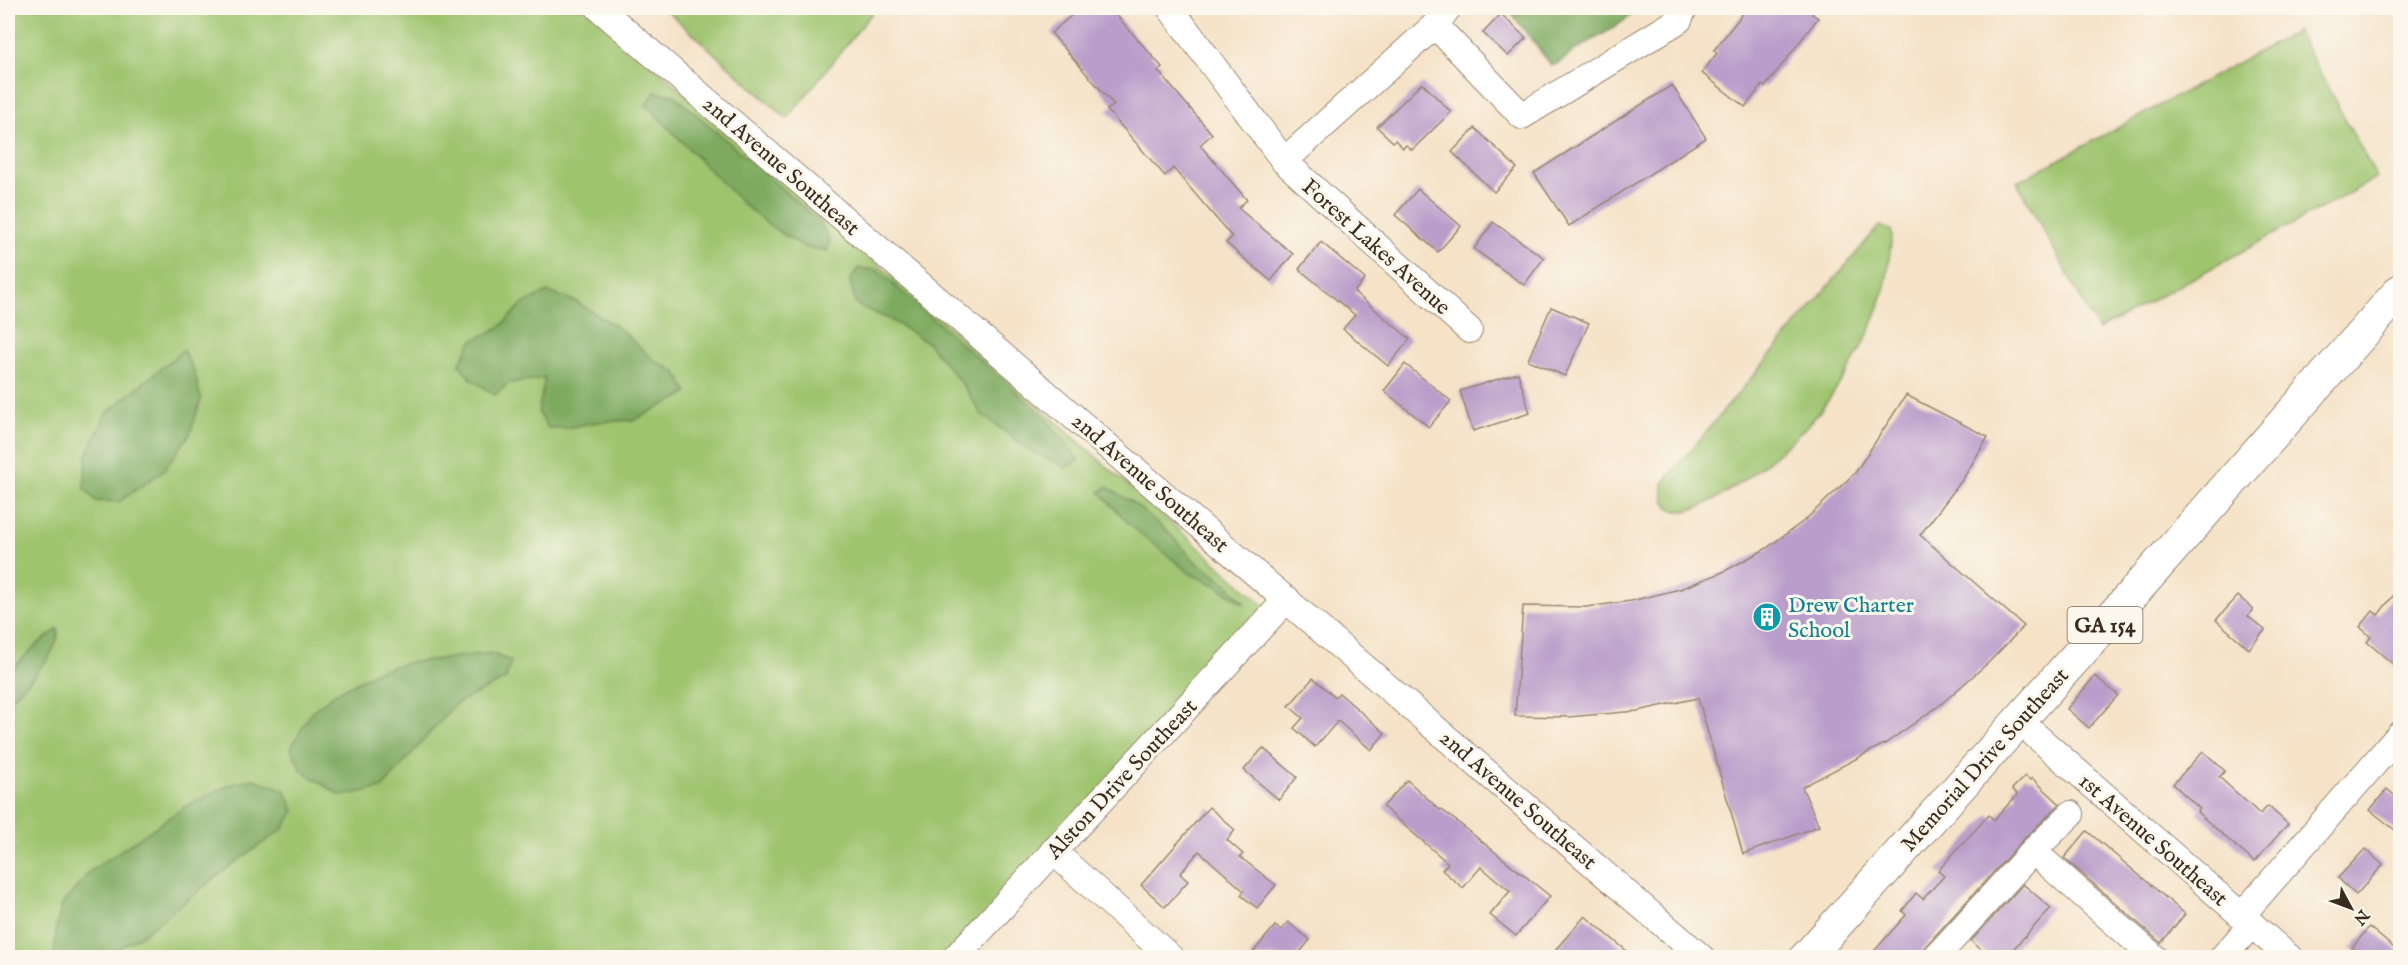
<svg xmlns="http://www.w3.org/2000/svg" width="2408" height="965" viewBox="0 0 2408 965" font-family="'IM FELL English',serif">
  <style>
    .green { fill: #9ec46e; stroke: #6c7746; stroke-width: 1.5 }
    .forest { fill: #7eaa61; stroke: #5c6a40; stroke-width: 1.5 }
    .building { fill: #b99dca }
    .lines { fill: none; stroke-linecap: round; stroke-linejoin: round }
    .minor-casing { stroke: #988672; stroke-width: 28 }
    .major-casing { stroke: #988672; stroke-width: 35 }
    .minor { stroke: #fff; stroke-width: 26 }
    .major { stroke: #fff; stroke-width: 33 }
    .labels { text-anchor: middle; stroke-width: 6; stroke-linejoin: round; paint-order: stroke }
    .shield { fill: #fbf7ec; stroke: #75685c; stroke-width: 1.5 }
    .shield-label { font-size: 21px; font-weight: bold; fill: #3b2a1e }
    .street-label { font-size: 22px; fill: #3b2a1e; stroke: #fbf7ec }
    .culture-label { font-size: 22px; fill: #0d838f; stroke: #fbf7ec; text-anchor: start }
  </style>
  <rect width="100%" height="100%" fill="#fbf7ec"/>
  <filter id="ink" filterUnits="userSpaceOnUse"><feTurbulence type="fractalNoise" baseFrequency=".0167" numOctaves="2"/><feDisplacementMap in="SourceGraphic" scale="12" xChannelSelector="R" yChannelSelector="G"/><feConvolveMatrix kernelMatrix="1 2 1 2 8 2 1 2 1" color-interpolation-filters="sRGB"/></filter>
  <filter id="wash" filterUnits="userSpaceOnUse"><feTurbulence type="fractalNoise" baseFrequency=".008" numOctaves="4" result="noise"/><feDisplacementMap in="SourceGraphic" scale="24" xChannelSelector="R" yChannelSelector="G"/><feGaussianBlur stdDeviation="1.35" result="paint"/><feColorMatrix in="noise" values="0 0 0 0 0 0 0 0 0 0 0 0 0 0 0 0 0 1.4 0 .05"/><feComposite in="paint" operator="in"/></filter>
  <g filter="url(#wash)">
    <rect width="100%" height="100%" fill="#f5e2c7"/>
    <g class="green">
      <polygon points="8,8 588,8 1273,613 947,957 8,957"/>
      <polygon points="664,8 876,8 787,119"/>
      <polygon points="2297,31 2377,178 2098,330 2017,182"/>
      <path d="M1879,226L1891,230L1892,236C1889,253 1889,270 1885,286C1878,314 1864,345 1849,369C1837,388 1824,408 1808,425C1791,443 1658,565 1663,483Z"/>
    </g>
    <g class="forest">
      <path d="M1507,8H1638C1619,29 1598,35 1576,50C1567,56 1563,62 1552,66Z"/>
      <polygon points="655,92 674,95 820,222 830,240 827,251 804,247 773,228 744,205 646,105"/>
      <polygon points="858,268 877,270 948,332 1043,415 1079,460 1066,468 1031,451 981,414 964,386 927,342 889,319 856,305 850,281"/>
      <polygon points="548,292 575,301 619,328 655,361 676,372 688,393 634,420 597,422 566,428 548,428 538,412 545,378 509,383 495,395 471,379 459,365 472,341 500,327 522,304"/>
      <polygon points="183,350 194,371 201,399 190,434 164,470 119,502 96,501 84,488 87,455 106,414"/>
      <polygon points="1107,487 1132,502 1167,531 1196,562 1227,584 1245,604 1215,585 1191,574 1129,524 1100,492"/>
      <path d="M58,629C60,653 25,686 8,701V673L35,646Z"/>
      <polygon points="490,653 511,661 506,679 455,704 382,788 341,796 302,771 291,748 311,712 336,693 377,671 406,663"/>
      <polygon points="254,779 285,790 294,811 283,829 233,864 143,934 105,957 54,957 56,928 62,905 89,872 185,807 229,785"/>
    </g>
    <g id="blocks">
      <g class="building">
        <polygon points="1080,8 1110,8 1162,67 1158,71 1212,134 1200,145 1247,200 1238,208 1293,254 1271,281 1226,243 1232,237 1173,168 1165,176 1107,110 1114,105 1051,33"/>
        <polygon points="1747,8 1817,8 1812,14 1818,18 1765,87 1762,85 1745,107 1702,73 1717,53 1714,50"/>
        <polygon points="1501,14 1526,38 1508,56 1483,33"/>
        <polygon points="1422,83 1451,112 1412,150 1406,145 1403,148 1395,140 1393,142 1377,127"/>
        <polygon points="1672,85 1706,138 1569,226 1534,173"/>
        <polygon points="1475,128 1517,168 1494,192 1452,152"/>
        <polygon points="1418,189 1461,226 1438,252 1395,215"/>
        <polygon points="1493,222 1544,258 1524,285 1474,249"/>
        <polygon points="1321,242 1365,279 1354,292 1410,339 1388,366 1343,329 1355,315 1299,269"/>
        <polygon points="1551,307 1589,323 1565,376 1528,360"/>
        <polygon points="1405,364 1451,401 1429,427 1384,391"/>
        <polygon points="1518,373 1530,413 1473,431 1460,391"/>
        <polygon points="1906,395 1988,437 1963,479 1920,535 2024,626 1989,662 1940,705 1886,743 1802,787 1819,826 1743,854 1698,698 1637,711 1568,717 1515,716 1523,606 1586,607 1631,601 1680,589 1723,572 1767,548 1805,520 1855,473"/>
        <polygon points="2400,587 2400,670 2367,642 2371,637 2360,627 2373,611 2378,615"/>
        <polygon points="2238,596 2253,609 2248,616 2265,630 2249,649 2216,620"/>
        <polygon points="2095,676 2118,695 2089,728 2067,709"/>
        <polygon points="1313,678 1335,697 1339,693 1385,733 1371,750 1338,721 1315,747 1294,728 1303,718 1289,706"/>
        <polygon points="1263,748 1297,777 1279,800 1244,770"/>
        <polygon points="2203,751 2225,771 2219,777 2260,814 2268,806 2288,824 2254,862 2197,812 2200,809 2173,784"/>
        <polygon points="2025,776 2030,780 2032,778 2060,804 2022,841 1924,948 1920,957 1869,957 1906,915 1902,911 1916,893 1923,899 1944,876 1938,871 1953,854 1989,815 1994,820 2016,796 2017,794 2012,789"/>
        <polygon points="1407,780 1440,810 1441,809 1550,896 1516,936 1490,915 1510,891 1481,867 1463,888 1442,870 1448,863 1383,807"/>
        <polygon points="2387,789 2400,800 2400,834 2370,810"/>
        <polygon points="1209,807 1235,830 1227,840 1243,854 1240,857 1276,885 1257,908 1241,895 1244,891 1199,851 1180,874 1188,881 1165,907 1141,885"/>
        <polygon points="2087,831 2185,914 2161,943 2064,858"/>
        <polygon points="2365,849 2383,865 2356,895 2338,878"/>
        <polygon points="2023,884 2051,908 2006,957 1990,957 1971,941"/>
        <polygon points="1585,916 1634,957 1566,957 1556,949"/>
        <polygon points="1288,922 1310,940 1296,957 1249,957 1275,926 1281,930"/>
        <polygon points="2369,927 2400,953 2400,957 2364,957 2352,948"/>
      </g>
    </g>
  </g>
  <g filter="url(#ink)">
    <use href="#blocks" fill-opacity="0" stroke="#988672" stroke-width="1.5"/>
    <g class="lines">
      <g class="minor-casing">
        <g id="minor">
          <polyline points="599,8 1702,958"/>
          <polyline points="1170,8 1284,161 1469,330"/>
          <polyline points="1435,25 1522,116 1679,20 1684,8"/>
          <polyline points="1284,161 1435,25 1448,8"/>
          <polyline points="2018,720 2290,958"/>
          <polyline points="1053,851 1171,958"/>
          <polyline points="2033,851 2155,958"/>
          <polyline points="2242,915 2400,734"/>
          <polyline points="955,958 1287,599"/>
          <polyline points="1935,958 2033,851 2071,814"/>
          <polyline points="2222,958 2252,924"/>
        </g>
      </g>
      <g class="major-casing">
        <polyline id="major" points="1806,958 2120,608 2400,291"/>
      </g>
      <use href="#minor" class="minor"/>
      <use href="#major" class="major"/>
    </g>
  </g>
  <defs>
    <g id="building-disc" transform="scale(1.5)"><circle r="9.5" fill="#0f9aa8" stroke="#fbf7ec"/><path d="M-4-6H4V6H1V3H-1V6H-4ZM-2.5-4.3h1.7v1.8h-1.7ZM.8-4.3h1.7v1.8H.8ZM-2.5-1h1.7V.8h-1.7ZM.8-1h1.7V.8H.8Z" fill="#fff"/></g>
  </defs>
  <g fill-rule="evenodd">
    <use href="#building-disc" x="1767" y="617"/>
  </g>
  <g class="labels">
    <rect class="shield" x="2067.5" y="607" width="75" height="36" rx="4.5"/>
    <g class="shield-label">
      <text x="2105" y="632">GA 154</text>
    </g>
    <g class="street-label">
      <text transform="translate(782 165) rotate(41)" y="8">2nd Avenue Southeast</text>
      <text transform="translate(1377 246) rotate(42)" y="8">Forest Lakes Avenue</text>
      <text transform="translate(1151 482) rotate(41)" y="8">2nd Avenue Southeast</text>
      <text transform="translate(1984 759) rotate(-48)" y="8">Memorial Drive Southeast</text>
      <text transform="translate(1121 778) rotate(-47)" y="8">Alston Drive Southeast</text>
      <text transform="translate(1519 799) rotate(41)" y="8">2nd Avenue Southeast</text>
      <text transform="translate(2154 839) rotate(41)" y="8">1st Avenue Southeast</text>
    </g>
    <g class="culture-label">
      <text x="1788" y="612">Drew Charter<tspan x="1788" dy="25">School</tspan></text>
    </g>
  </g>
  <rect width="2408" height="965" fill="none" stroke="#fbf7ec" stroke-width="30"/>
  <g transform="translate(2351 908) rotate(131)" stroke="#fbf7ec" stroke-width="4.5" paint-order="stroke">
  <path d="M0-4.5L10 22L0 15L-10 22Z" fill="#3b2a1e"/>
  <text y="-9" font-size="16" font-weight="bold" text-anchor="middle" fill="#3b2a1e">N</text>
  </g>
</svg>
